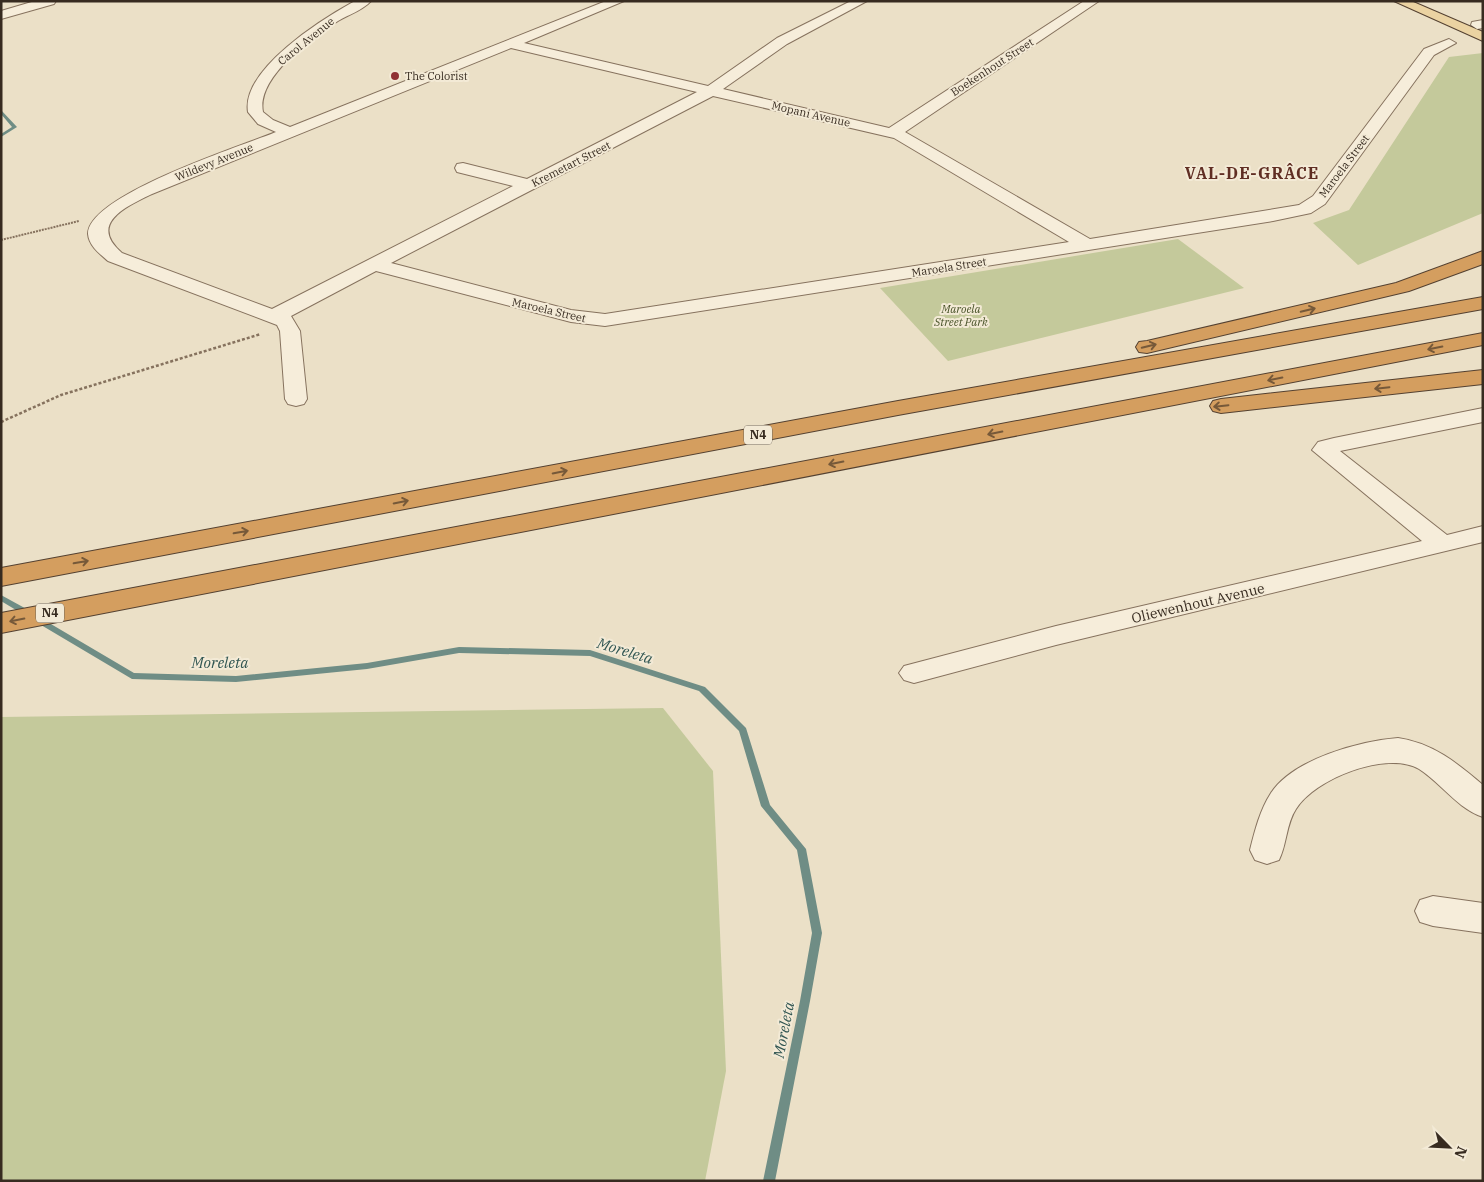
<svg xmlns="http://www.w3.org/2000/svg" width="1484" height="1182" viewBox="0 0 1484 1182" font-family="'IBM Plex Serif',serif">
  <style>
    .green { fill: #c4c99b }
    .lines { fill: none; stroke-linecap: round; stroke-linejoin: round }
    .stream { fill: #6f8d85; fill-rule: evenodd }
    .minor-casing { stroke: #86725e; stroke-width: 2 }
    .major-casing { stroke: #544131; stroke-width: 2 }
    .highway-casing { stroke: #544131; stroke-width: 2 }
    .path-far1 { stroke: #86725e; stroke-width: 2; stroke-dasharray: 2 1; stroke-linecap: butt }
    .path { stroke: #86725e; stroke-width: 2.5; stroke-dasharray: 3 2; stroke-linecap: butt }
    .minor { fill: #f6edda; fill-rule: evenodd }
    .major { fill: #ebd3a2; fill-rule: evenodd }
    .highway { fill: #d49e5f; fill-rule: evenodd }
    .oneway { stroke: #765939 }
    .poi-dot { fill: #903235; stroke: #f3ead6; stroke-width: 2 }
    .labels { text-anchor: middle; stroke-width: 4; stroke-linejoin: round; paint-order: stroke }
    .far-street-label { font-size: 11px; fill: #372b20; stroke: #f3ead6 }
    .far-poi-label { font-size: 11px; fill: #372b20; stroke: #f3ead6; text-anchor: start }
    .far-park-label { font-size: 11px; font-style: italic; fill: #485228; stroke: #f3ead6 }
    .shield { fill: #f3ead6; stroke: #6f6457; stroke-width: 1 }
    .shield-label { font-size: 12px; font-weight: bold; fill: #372b20 }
    .street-label { font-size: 14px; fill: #372b20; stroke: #f3ead6 }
    .water-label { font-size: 15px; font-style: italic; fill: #315652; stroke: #f3ead6 }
    .far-district-label { font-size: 16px; font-weight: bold; letter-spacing: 1px; fill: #602e23; stroke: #f3ead6 }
  </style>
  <rect width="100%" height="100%" fill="#ebe0c7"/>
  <g class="green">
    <polygon points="1483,53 1483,213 1358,265 1313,223 1349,210 1449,57"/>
    <polygon points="1178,239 1244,288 948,361 880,288"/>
    <polygon points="663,708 713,771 726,1071 705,1181 1,1181 1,717"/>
  </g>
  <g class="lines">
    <g class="stream">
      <polygon points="1,110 17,127 1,137 1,134 12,127 1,114"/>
      <polygon points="1,595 32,612 33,614 32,616 26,616 1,601"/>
      <polygon points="39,617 134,673 236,676 367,663 459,647 590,650 705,687 746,728 770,805 806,849 822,933 810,1001 775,1181 763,1181 800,1001 812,933 797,850 761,806 739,731 699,691 590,656 459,653 367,669 236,682 132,679 36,622 35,620 36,618"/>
    </g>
    <g class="minor-casing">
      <g id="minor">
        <polygon points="35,1 56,1 54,4 1,19 1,11"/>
        <path d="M355,1H371C363,10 348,15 338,21C313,37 256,77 263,112L273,120L290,127L606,1H624L524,43L708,86L777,38L851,1H867L787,44L723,89L889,128L1084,1H1099L905,132L1090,239L1299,205L1313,196L1424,49L1449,39L1456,43L1434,55L1325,204L1311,213L1273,221L605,326L571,322L376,271L291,316L300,331L307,399L304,404L296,406L288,404L285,399L280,331L277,325L108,261C100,254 89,246 88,234C88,195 242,146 276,132L258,124L248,112C241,69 324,18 355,1ZM511,48L697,92L527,179L463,163L457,164L455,168L457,172L513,186L272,309L122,253C88,224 125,207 152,194ZM713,96L894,138L1069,242L605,314L571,310L391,263Z"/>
        <polygon points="1483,20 1483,28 1477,29 1471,25 1472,22"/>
        <polygon points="1483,408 1483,422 1340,451 1447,535 1483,526 1483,542 1056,645 914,683 904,680 899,673 904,666 1056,626 1422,541 1312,450 1318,442 1334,438"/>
        <path d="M1398,738C1433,743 1457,763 1483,785V817C1458,809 1441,783 1419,769C1387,750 1314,779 1296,809C1286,824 1287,844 1279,860L1267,864L1255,860L1250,850C1255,830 1260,810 1271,793C1293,759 1360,741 1398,738Z"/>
        <polygon points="1433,896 1483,903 1483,933 1433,926 1420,922 1415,911 1420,900"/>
      </g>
    </g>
    <g class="major-casing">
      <polygon id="major" points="1394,1 1411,1 1483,32 1483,41"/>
    </g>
    <g class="highway-casing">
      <g id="highway">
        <polygon points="1483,251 1483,264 1409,291 1147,353 1139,352 1136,347 1139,342 1147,341 1396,283"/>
        <polygon points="1483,297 1483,309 898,415 1,586 1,568 898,401"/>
        <polygon points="1483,333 1483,345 1,633 1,613"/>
        <polygon points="1483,370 1483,384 1221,413 1213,411 1210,406 1213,401 1221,399"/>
      </g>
    </g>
    <polyline class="path-far1" points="1,240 79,221"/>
    <polyline class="path" points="1,422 61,395 261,334"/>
    <use href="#minor" class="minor"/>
    <use href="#major" class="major"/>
    <use href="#highway" class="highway"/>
  </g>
  <defs><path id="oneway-shaft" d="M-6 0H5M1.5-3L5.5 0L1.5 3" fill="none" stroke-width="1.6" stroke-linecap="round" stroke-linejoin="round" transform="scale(1.25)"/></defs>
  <g class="oneway">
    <use href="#oneway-shaft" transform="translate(1308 310) rotate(-13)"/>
    <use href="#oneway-shaft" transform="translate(1149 346) rotate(-14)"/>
    <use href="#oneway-shaft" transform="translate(1435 348) rotate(169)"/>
    <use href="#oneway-shaft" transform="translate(1275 379) rotate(169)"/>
    <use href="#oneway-shaft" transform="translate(1382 388) rotate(174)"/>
    <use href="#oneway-shaft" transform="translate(1221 406) rotate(174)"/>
    <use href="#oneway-shaft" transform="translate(995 433) rotate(169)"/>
    <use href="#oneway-shaft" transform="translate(836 463) rotate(169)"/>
    <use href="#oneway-shaft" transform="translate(560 472) rotate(-11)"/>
    <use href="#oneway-shaft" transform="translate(401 502) rotate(-11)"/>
    <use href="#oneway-shaft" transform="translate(241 532) rotate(-10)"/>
    <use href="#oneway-shaft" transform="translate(81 562) rotate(-10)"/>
    <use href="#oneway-shaft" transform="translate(17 620) rotate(169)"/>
  </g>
  <circle class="poi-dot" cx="395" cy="76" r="5"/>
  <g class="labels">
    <g class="far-street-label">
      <text transform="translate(306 41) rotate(-39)" y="4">Carol Avenue</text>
      <text transform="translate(992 67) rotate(-33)" y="4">Boekenhout Street</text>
      <text transform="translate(811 114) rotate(13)" y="4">Mopani Avenue</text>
      <text transform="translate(214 162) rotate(-22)" y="4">Wildevy Avenue</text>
      <text transform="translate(571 164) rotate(-27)" y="4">Kremetart Street</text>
      <text transform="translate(1344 166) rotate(-53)" y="4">Maroela Street</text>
      <text transform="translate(949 267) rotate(-9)" y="4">Maroela Street</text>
      <text transform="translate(549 310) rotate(13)" y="4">Maroela Street</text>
    </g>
    <g class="far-poi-label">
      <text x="405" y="80">The Colorist</text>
    </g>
    <g class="far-park-label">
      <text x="961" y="313">Maroela<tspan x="961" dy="13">Street Park</tspan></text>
    </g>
    <g class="shield">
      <rect x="744" y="425.5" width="28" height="19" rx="4"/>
      <rect x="36" y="603.5" width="28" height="19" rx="4"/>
    </g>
    <g class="shield-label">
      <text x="758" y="439">N4</text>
      <text x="50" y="617">N4</text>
    </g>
    <g class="street-label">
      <text transform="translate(1198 603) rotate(-13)" y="5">Oliewenhout Avenue</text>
    </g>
    <g class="water-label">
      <text transform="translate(625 651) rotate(17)" y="5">Moreleta</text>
      <text x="220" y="668">Moreleta</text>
      <text transform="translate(784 1030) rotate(-79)" y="5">Moreleta</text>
    </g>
    <g class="far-district-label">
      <text x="1252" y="179">VAL-DE-GRÂCE</text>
    </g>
  </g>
  <rect width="1484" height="1182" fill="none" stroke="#372b20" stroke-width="5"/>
  <g transform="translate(1449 1147) rotate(114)" stroke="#f3ead6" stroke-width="4" paint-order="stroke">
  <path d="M0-4L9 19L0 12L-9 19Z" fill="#372b20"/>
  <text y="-8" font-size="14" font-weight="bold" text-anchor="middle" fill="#372b20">N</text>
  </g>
</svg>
